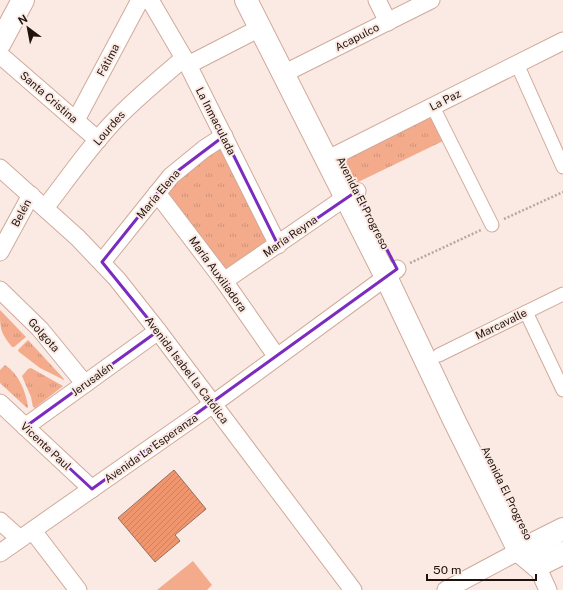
<svg xmlns="http://www.w3.org/2000/svg" width="563" height="590" viewBox="0 0 563 590" font-family="'Public Sans',sans-serif">
  <style>
    .grass { fill: url(#grass-tufts) }
    .garden { fill: #f3ab8c }
    .building { fill: url(#building-hatch); stroke: #937061 }
    .lines { fill: none; stroke-linecap: round; stroke-linejoin: round }
    .pedestrian-casing { stroke: #d0aa9a; stroke-width: 15 }
    .minor-casing { stroke: #d0aa9a; stroke-width: 19 }
    .secondary-casing { stroke: #d0aa9a; stroke-width: 24 }
    .trunk-casing { stroke: #d0aa9a; stroke-width: 24 }
    .path { stroke: #b6a7a0; stroke-width: 2.5; stroke-dasharray: 2 2; stroke-linecap: butt }
    .pedestrian { stroke: #fff; stroke-width: 13 }
    .minor { stroke: #fff; stroke-width: 17 }
    .secondary { stroke: #fff; stroke-width: 22 }
    .trunk { stroke: #fff; stroke-width: 22 }
    .marked { fill: none; stroke: #7b2cbf; stroke-width: 3; stroke-linejoin: round }
    .labels { text-anchor: middle; stroke-width: 4; stroke-linejoin: round; paint-order: stroke }
    .street-label { font-size: 11px; fill: #20120d; stroke: #faeae3 }
  </style>
  <defs>
    <pattern id="grass-tufts" width="24" height="20" patternUnits="userSpaceOnUse"><rect width="24" height="20" fill="#f3ab8c"/><path d="M3 7l-1-3M5 7V3M7 7l1-3M15 17l-1-3M17 17v-4M19 17l1-3" fill="none" stroke="#d09278"/></pattern>
    <pattern id="building-hatch" width="6" height="6" patternUnits="userSpaceOnUse"><rect width="6" height="6" fill="#f0966f"/><path d="M-1 1l2-2M0 6l6-6M5 7l2-2" fill="none" stroke="#ce805f"/></pattern>
  </defs>
  <rect width="100%" height="100%" fill="#faeae3"/>
  <g class="grass">
    <polygon points="429,115 443,141 354,184 339,158"/>
    <polygon points="223,144 272,244 225,276 163,194"/>
    <path d="M0,310L26,337L14,347H12C0,332 0,329 0,310Z"/>
    <polygon points="28,340 64,379 64,380 40,368 19,352 18,350"/>
    <path d="M5,365C19,374 26,392 28,407L27,408L0,383V370Z"/>
    <polygon points="31,368 63,386 35,408 33,407 31,397 22,376 28,369"/>
  </g>
  <polygon class="garden" points="193,561 212,585 207,590 157,590"/>
  <polygon class="building" points="174,470 206,509 175,535 180,541 155,562 118,518"/>
  <g class="lines">
    <g class="pedestrian-casing">
      <g id="pedestrian">
        <polyline points="517,64 563,167"/>
        <polyline points="433,107 492,225"/>
        <polyline points="526,312 563,390"/>
        <polyline points="439,355 563,294"/>
      </g>
    </g>
    <g class="minor-casing">
      <g id="minor">
        <polyline points="150,0 188,65 278,245"/>
        <polyline points="377,0 388,22"/>
        <polyline points="0,55 98,140"/>
        <polyline points="188,65 260,28"/>
        <polyline points="283,74 431,0"/>
        <polyline points="76,120 140,0"/>
        <polyline points="326,160 563,41"/>
        <polyline points="0,168 78,238 117,279 158,331 353,590"/>
        <polyline points="157,193 224,281 277,357"/>
        <path d="M45,208C69,177 92,143 120,115C140,95 162,77 184,58"/>
        <polyline points="0,252 31,195"/>
        <polyline points="102,262 171,176 204,149 224,136"/>
        <polyline points="224,281 346,197 357,191"/>
        <polyline points="0,290 40,329 85,384"/>
        <polyline points="0,403 92,489"/>
        <polyline points="25,427 158,331"/>
        <polyline points="0,521 20,539"/>
        <polyline points="33,531 78,590"/>
        <polyline points="0,553 213,404 397,269"/>
        <polyline points="537,566 548,590"/>
        <polyline points="446,590 519,551"/>
      </g>
    </g>
    <g class="secondary-casing">
      <g id="secondary">
        <polyline points="246,0 386,277 453,418 519,551 537,566"/>
        <polyline points="519,551 563,529"/>
        <polyline points="537,566 563,553"/>
      </g>
    </g>
    <g class="trunk-casing">
      <polyline id="trunk" points="0,43 23,0"/>
    </g>
    <g class="path">
      <polyline points="504,219 563,192"/>
      <polyline points="410,263 481,230"/>
    </g>
    <use href="#pedestrian" class="pedestrian"/>
    <use href="#minor" class="minor"/>
    <use href="#secondary" class="secondary"/>
    <use href="#trunk" class="trunk"/>
  </g>
  <path class="marked" d="M224,136L278,245L357,191L397,269L92,489L25,427L158,331L102,262L171,176Z"/>
  <g class="labels">
    <g class="street-label">
      <text transform="translate(357 37) rotate(-27)" y="4">Acapulco</text>
      <text transform="translate(108 60) rotate(-62)" y="4">Fátima</text>
      <text transform="translate(49 97) rotate(41)" y="4">Santa Cristina</text>
      <text transform="translate(445 100) rotate(-27)" y="4">La Paz</text>
      <text transform="translate(216 121) rotate(63)" y="4">La Inmaculada</text>
      <text transform="translate(109 128) rotate(-49)" y="4">Lourdes</text>
      <text transform="translate(158 194) rotate(-50)" y="4">María Elena</text>
      <text transform="translate(363 203) rotate(63)" y="4">Avenida El Progreso</text>
      <text transform="translate(21 213) rotate(-62)" y="4">Belén</text>
      <text transform="translate(290 236) rotate(-35)" y="4">María Reyna</text>
      <text transform="translate(218 274) rotate(54)" y="4">María Auxiliadora</text>
      <text transform="translate(501 324) rotate(-26)" y="4">Marcavalle</text>
      <text transform="translate(44 335) rotate(48)" y="4">Golgota</text>
      <text transform="translate(187 370) rotate(53)" y="4">Avenida Isabel la Católica</text>
      <text transform="translate(92 379) rotate(-36)" y="4">Jerusalén</text>
      <text transform="translate(46 446) rotate(43)" y="4">Vicente Paul</text>
      <text transform="translate(151 448) rotate(-35)" y="4">Avenida La Esperanza</text>
      <text transform="translate(507 493) rotate(64)" y="4">Avenida El Progreso</text>
    </g>
  </g>
  <g transform="translate(28 28) rotate(328)" stroke="#faeae3" stroke-width="3" paint-order="stroke">
  <path d="M0-3L7 15L0 10L-7 15Z" fill="#20120d"/>
  <text y="-6" font-size="11" font-weight="bold" text-anchor="middle" fill="#20120d">N</text>
  </g>
  <path d="M427 574v6h109v-6" fill="none" stroke="#20120d" stroke-width="2"/>
  <text x="433" y="574" font-size="12" fill="#20120d" stroke="#faeae3" stroke-width="3" paint-order="stroke">50 m</text>
</svg>
